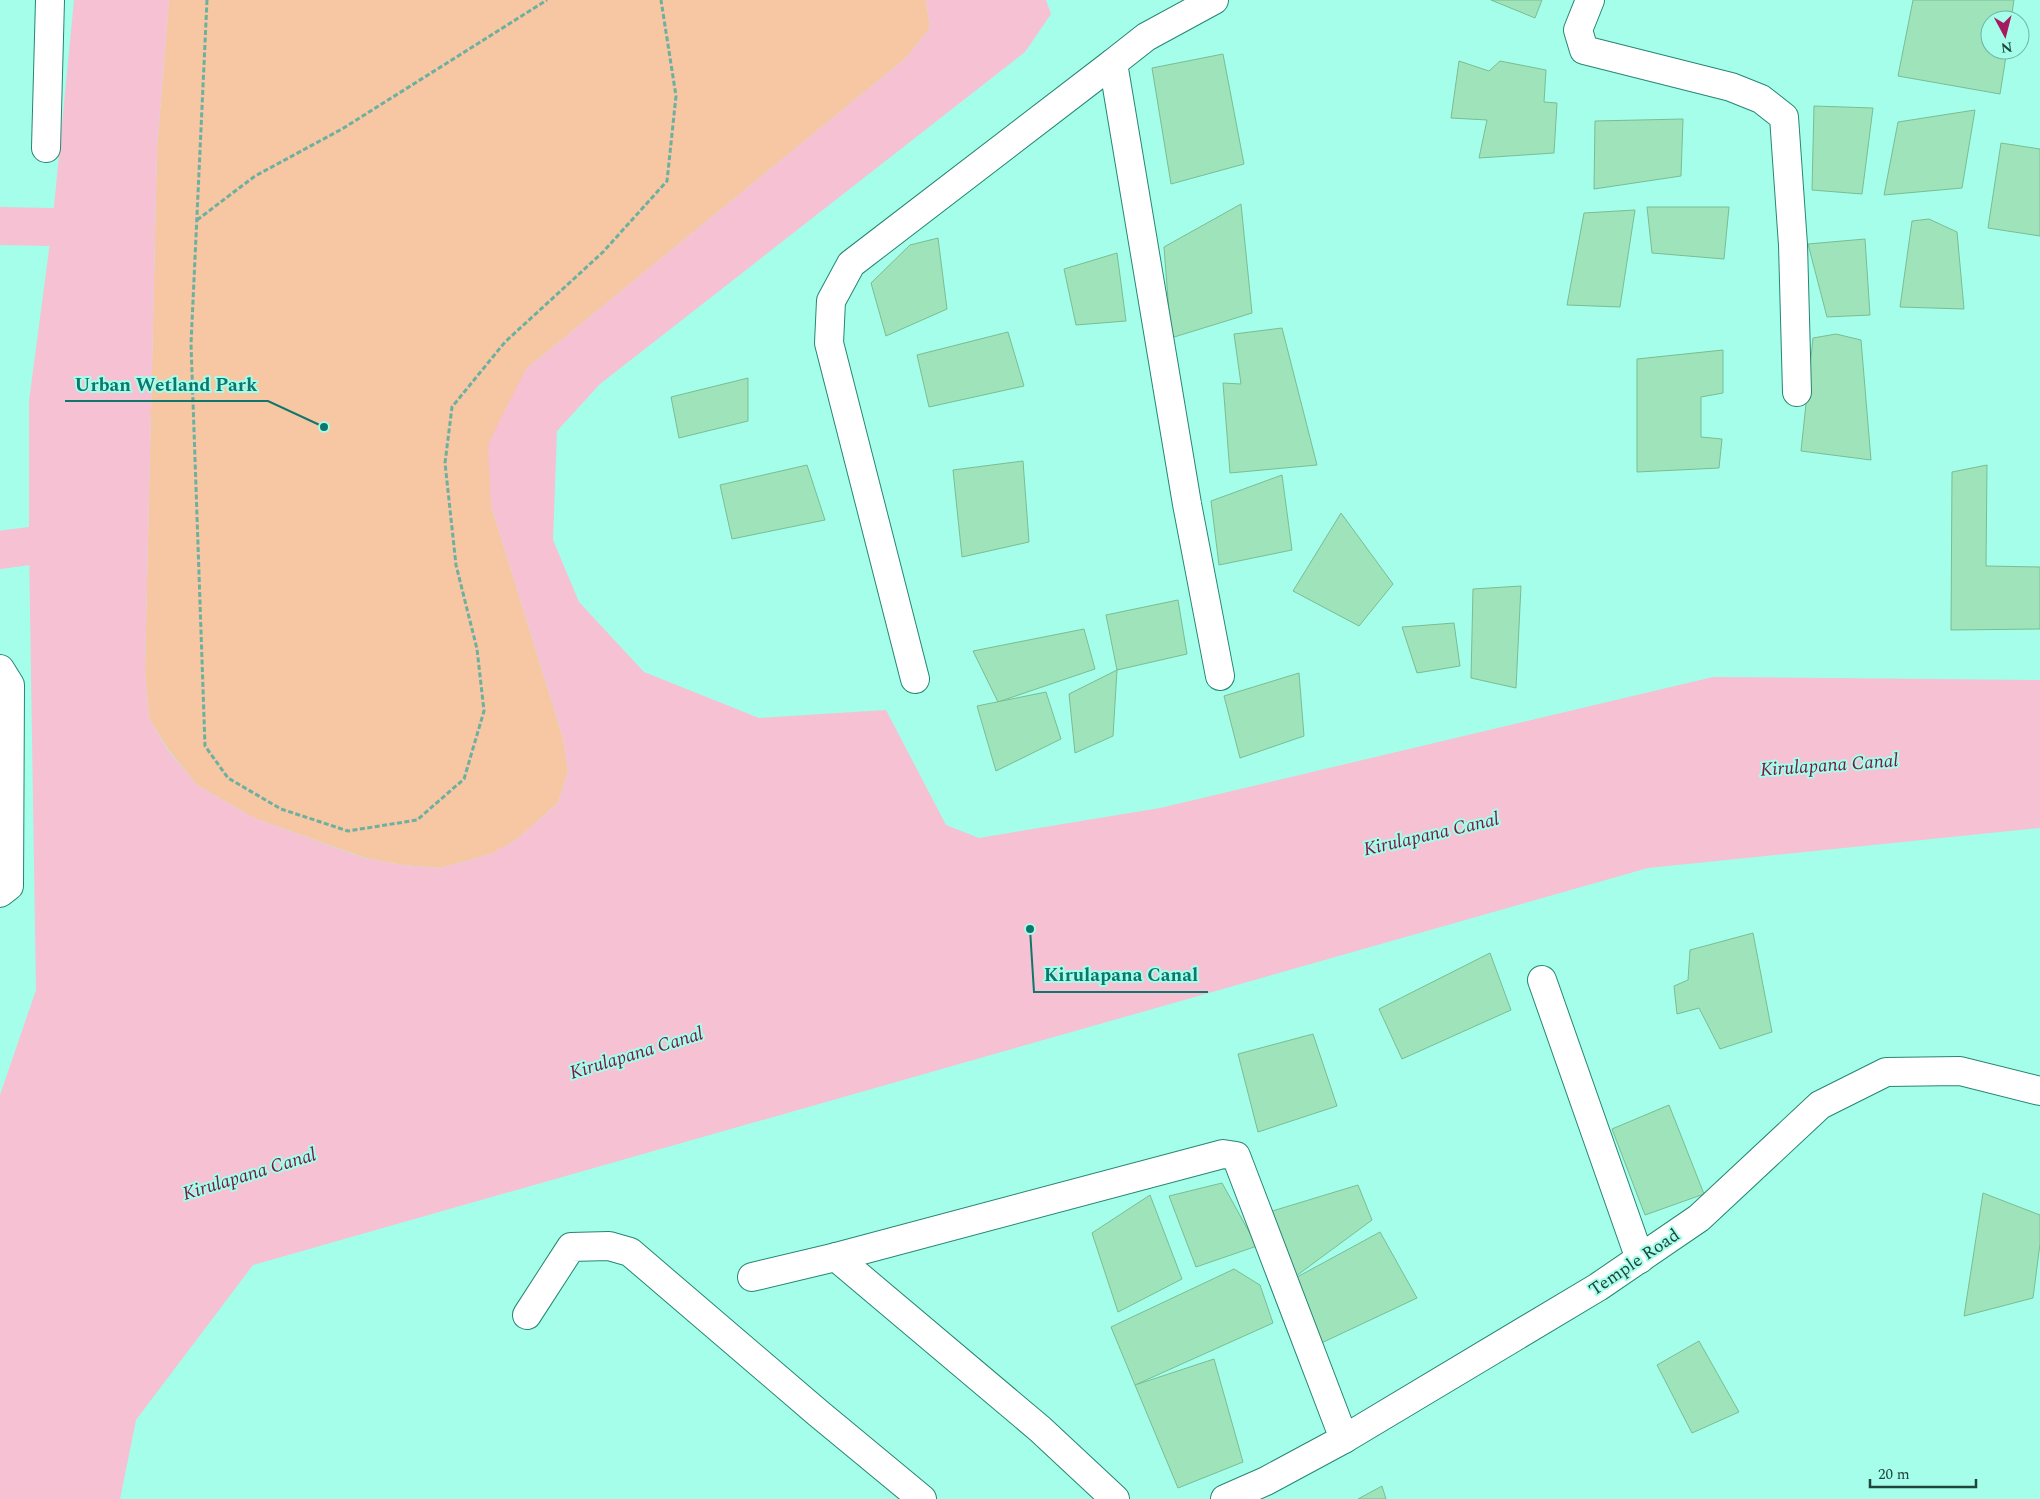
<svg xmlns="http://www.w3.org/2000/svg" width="2040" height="1499" viewBox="0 0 2040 1499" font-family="Spectral,serif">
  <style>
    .green { fill: #f7c6a2 }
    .water { fill: #f6c1d2 }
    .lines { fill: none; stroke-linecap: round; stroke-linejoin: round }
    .canal { stroke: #f6c1d2; stroke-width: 38 }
    .building { fill: #9ee3b9; stroke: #79bd95 }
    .minor-casing { stroke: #268674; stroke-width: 30 }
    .path { stroke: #6cb0a0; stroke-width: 3; stroke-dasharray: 5 2.5; stroke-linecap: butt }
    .minor { stroke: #fff; stroke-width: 28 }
    .labels { text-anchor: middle; stroke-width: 4; stroke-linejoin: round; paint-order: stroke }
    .street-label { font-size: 18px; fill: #1f453c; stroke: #a5fee9 }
    .water-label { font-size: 19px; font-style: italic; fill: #781745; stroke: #a5fee9 }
    .leader { fill: none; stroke: #0f766e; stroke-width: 2 }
    .callout-dot { fill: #0f766e; stroke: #a5fee9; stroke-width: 2 }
    .callout-label { font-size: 19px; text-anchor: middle; font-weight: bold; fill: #0f766e; stroke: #a5fee9; stroke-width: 4; stroke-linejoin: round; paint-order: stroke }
  </style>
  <rect width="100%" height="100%" fill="#a5fee9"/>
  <polygon class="green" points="169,0 926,0 930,28 906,58 526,369 491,505 563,738 568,771 558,803 516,840 491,854 441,868 402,865 365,858 254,818 197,785 167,748 149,718 145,671 157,149"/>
  <polygon class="water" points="74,0 169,0 157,149 145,671 149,718 167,749 197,785 254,818 364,858 402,865 441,868 491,854 516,840 558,803 568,771 563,738 491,505 488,445 505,410 526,369 906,58 930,28 926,0 1046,0 1051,14 1025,52 600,384 557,431 553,540 579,602 644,672 759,718 886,710 946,825 979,838 1160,808 1713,677 2040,680 2040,828 1648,868 253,1265 136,1420 120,1499 0,1499 0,1095 36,990 29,546 29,401 52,227"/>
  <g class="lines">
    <g class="canal">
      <polyline points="0,226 52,227"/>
      <polyline points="0,550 29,546"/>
    </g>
  </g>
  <g class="building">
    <polygon points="1491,0 1542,0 1535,18"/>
    <polygon points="1913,0 2014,0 2011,20 1990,20 1990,50 2007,50 2000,94 1898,76"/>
    <polygon points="1223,54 1244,164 1171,184 1152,68"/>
    <polygon points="1459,61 1489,71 1500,61 1546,70 1544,102 1557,103 1554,153 1479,158 1487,120 1451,118"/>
    <polygon points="1814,106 1873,108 1862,194 1812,190"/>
    <polygon points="1975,110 1962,188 1884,195 1898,122"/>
    <polygon points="1683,119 1681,176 1594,189 1595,121"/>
    <polygon points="2001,143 2040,149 2040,236 1988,228"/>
    <polygon points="1241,204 1252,313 1171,338 1164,247"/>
    <polygon points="1647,207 1729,207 1724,259 1652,253"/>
    <polygon points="1635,210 1620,307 1567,305 1584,213"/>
    <polygon points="1929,219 1957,232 1964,309 1900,307 1912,221"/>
    <polygon points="938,238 947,309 886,336 871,283 910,245"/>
    <polygon points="1865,239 1870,315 1827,317 1808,244"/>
    <polygon points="1117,253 1126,321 1076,325 1064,269"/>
    <polygon points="1282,328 1317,465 1230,473 1223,383 1241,384 1234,334"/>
    <polygon points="1008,332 1024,386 929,407 917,355"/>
    <polygon points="1836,334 1861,340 1871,460 1801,451 1813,338"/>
    <polygon points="1723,350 1723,393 1701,397 1701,437 1722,439 1719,468 1637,472 1637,359"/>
    <polygon points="748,378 748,421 679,438 671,397"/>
    <polygon points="1023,461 1029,542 962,557 953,470"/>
    <polygon points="807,465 825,520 732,539 720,485"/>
    <polygon points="1987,465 1986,566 2040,567 2040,629 1951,630 1952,472"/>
    <polygon points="1282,475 1292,550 1219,565 1211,501"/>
    <polygon points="1341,513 1393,584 1359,626 1293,591"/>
    <polygon points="1521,586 1516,688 1471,678 1473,589"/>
    <polygon points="1178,600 1187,654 1117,670 1106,615"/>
    <polygon points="1454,623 1460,666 1417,673 1402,627"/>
    <polygon points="1084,629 1095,669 998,702 973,651"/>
    <polygon points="1117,670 1113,736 1075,753 1069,694"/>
    <polygon points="1299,673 1304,736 1240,758 1224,696"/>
    <polygon points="1046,692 1061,739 996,771 977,706"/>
    <polygon points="1753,933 1772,1032 1720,1049 1699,1008 1677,1014 1674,986 1688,980 1690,950"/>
    <polygon points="1490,953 1511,1010 1402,1059 1379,1009"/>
    <polygon points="1313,1034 1337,1106 1258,1132 1238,1054"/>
    <polygon points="1669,1105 1704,1194 1645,1215 1612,1129"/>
    <polygon points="1222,1183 1257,1246 1196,1267 1169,1196"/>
    <polygon points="1358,1185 1372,1220 1288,1282 1269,1212"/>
    <polygon points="1983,1193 2040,1215 2040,1244 2033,1298 1964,1316"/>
    <polygon points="1150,1195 1182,1279 1118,1312 1092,1233"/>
    <polygon points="1380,1232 1417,1298 1313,1347 1288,1282"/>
    <polygon points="1234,1269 1260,1285 1273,1323 1135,1385 1111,1327"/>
    <polygon points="1699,1341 1739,1412 1692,1433 1657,1365"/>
    <polygon points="1214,1359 1243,1462 1178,1488 1135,1385"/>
    <polygon points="1382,1486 1386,1499 1358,1499"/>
  </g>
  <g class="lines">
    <g class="minor-casing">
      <g id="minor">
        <polyline points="1214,0 1146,37 1113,63 1187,504 1220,676"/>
        <polyline points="1590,0 1578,30 1584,50 1731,87 1761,99 1784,117 1793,245 1797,392"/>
        <polyline points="46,148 50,0"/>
        <polyline points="0,669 10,685 9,886 0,893"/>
        <polyline points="915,679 829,343 831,301 851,264 1113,63"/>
        <polyline points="1542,980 1640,1259"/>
        <polyline points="836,1257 1040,1429 1115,1499"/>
        <polyline points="752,1277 836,1257 1223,1154 1236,1156 1344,1439"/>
        <polyline points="527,1315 571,1247 609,1246 630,1252 818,1413 922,1499"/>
        <polyline points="1225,1499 1266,1481 1344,1439 1598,1287 1699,1218 1820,1105 1886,1072 1960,1071 2040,1091"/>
      </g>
    </g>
    <g class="path">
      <polyline points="207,0 191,344 205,746 228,778 281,809 348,831 417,820 464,779 484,711 477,649 456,565 445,463 452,407 505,342 603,252 667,181 676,96 661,0"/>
      <polyline points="197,220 255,176 342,129 547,0"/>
    </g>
    <use href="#minor" class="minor"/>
  </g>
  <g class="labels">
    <g class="street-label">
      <text transform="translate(1634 1262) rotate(-34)" y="6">Temple Road</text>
    </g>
    <g class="water-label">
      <text transform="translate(1829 764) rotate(-4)" y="7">Kirulapana Canal</text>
      <text transform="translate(1431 833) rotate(-13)" y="7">Kirulapana Canal</text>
      <text transform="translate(636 1052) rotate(-17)" y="7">Kirulapana Canal</text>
      <text transform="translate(249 1173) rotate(-17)" y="7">Kirulapana Canal</text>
    </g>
  </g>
  <path class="leader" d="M324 427L268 401H65M1030 929L1034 992H1208"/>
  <g class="callout-dot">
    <circle cx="324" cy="427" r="5"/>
    <circle cx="1030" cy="929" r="5"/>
  </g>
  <g class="callout-label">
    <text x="166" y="391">Urban Wetland Park</text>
    <text x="1121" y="981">Kirulapana Canal</text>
  </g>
  <g transform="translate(2005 35) rotate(173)"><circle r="24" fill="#a5fee9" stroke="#6fb4a4"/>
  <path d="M0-4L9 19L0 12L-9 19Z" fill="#a61a5f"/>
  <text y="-8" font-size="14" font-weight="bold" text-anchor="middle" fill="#1f453c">N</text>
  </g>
  <path d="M1870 1479v8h106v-8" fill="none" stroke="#1f453c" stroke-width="2.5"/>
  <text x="1878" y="1479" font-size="15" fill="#1f453c" stroke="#a5fee9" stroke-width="4" paint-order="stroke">20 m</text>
</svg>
